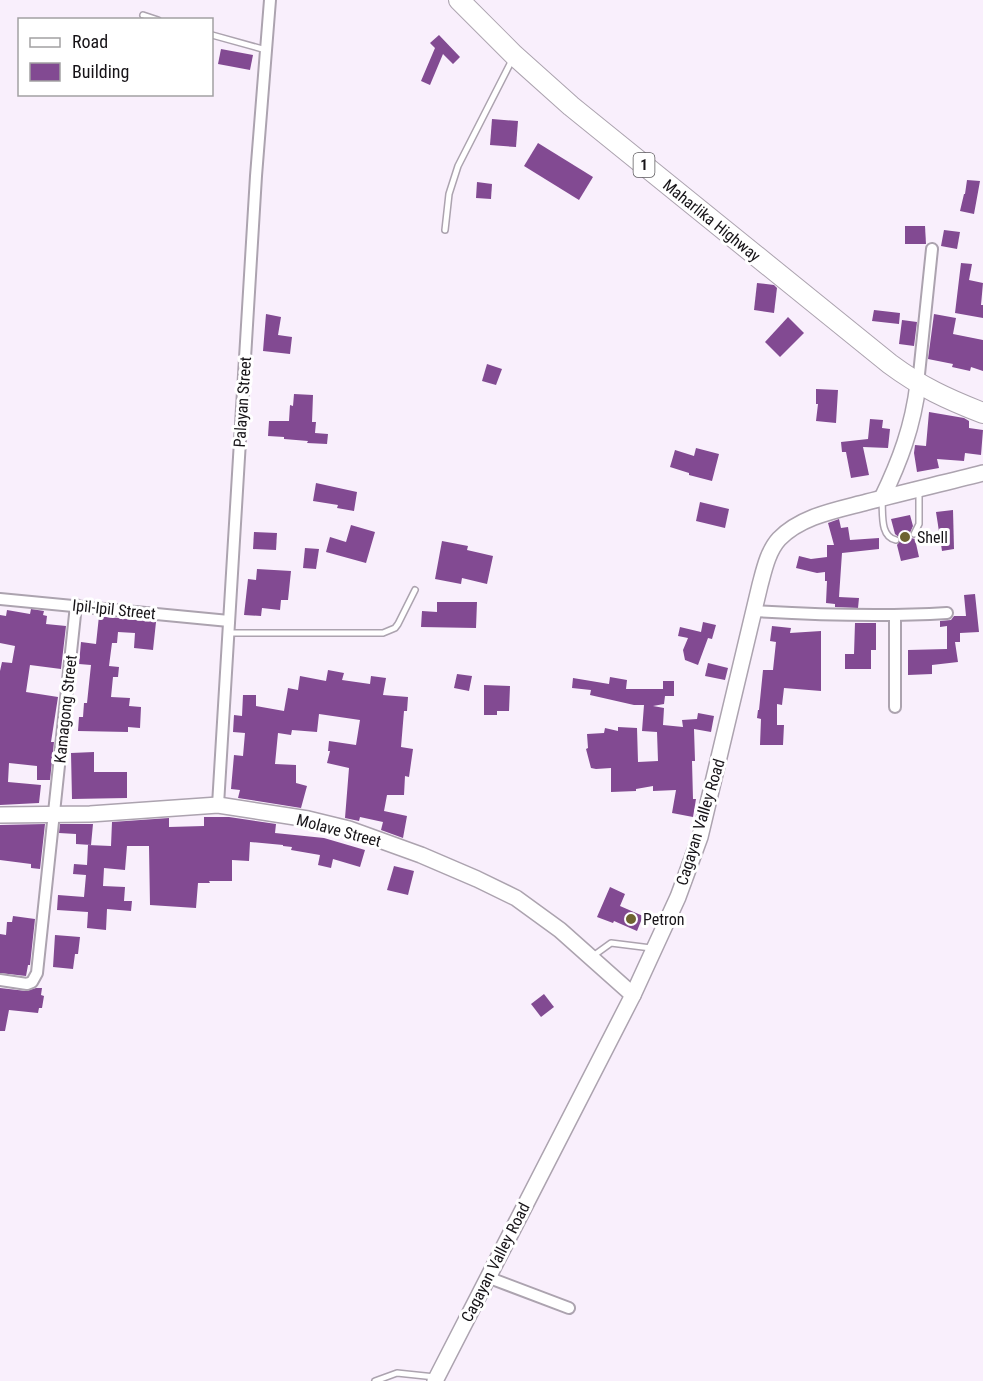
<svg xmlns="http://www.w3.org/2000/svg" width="983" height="1381" viewBox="0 0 983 1381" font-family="'Roboto Condensed',sans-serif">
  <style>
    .building { fill: #824a92 }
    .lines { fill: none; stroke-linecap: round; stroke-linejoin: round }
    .lane-casing { stroke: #aca3af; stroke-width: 8 }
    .street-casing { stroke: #aca3af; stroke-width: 14 }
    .secondary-casing { stroke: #aca3af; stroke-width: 18 }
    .highway-casing { stroke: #aca3af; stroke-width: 22 }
    .lane { stroke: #fff; stroke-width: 5 }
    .street { stroke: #fff; stroke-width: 10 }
    .secondary { stroke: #fff; stroke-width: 15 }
    .highway { stroke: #fff; stroke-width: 20 }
    .poi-dot { fill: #6e6431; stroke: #fff; stroke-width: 2 }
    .labels { text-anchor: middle; stroke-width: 6; stroke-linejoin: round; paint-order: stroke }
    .shield { fill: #fff; stroke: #5c5a5d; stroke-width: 1.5 }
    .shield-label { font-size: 15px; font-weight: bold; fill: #161317 }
    .street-label { font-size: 16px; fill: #161317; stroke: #fff }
    .poi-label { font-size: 16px; fill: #161317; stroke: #fff; text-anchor: start }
  </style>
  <rect width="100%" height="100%" fill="#f9effc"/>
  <g class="building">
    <polygon points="439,35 460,57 453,64 443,54 430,85 421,81 435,48 430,43"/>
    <polygon points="221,49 253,55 250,70 218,64"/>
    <polygon points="492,119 518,121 516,147 490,145"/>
    <polygon points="538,143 593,177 579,200 524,166"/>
    <polygon points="967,180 980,181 974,214 960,211 964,194 965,194"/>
    <polygon points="477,182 492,184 491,199 476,198"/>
    <polygon points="905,226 925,226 926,244 905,244"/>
    <polygon points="944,230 960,232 957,249 941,246"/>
    <polygon points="961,263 972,264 969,280 983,283 981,305 983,305 983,318 955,313"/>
    <polygon points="757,283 774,285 777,288 774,313 754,310"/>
    <polygon points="874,310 900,313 899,324 872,321"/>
    <polygon points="266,314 281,317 278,335 292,337 290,354 263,351"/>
    <polygon points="934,314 956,318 953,334 983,340 983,371 971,367 970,371 952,367 953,364 928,359"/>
    <polygon points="788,317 804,333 780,357 765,342"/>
    <polygon points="902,320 917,322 914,346 899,344"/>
    <polygon points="487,364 502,369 496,385 482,381"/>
    <polygon points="816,389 838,390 836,423 816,421 818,404 816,404"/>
    <polygon points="294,394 313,395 312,422 316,422 315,433 328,434 327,444 307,443 308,441 284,439 284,437 268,436 269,421 289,421 290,405 293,406"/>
    <polygon points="929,412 964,418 969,421 969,428 983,430 981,455 965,453 964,461 937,459 939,468 917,472 914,453 915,445 926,446"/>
    <polygon points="870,419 883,420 882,428 890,429 888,448 863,447 869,475 851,478 846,452 842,452 841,442 868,439"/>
    <polygon points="696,448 719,454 712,481 689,475 689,473 670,467 675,450 694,456"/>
    <polygon points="316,483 357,492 354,511 337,508 338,505 313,501"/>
    <polygon points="700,502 729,509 725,528 696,521"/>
    <polygon points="953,510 954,549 942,551 936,512"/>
    <polygon points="910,515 913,526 909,535 911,538 915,539 919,557 901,561 897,545 901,539 895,534 891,519"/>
    <polygon points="839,519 841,528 848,527 850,540 879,538 879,549 842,553 839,597 859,598 858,608 835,607 835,604 826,603 827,581 825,581 825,572 817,573 796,568 799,556 811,559 827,557 827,545 834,545 828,523"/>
    <polygon points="351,525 375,532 366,563 326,552 330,537 346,542"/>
    <polygon points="254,532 277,533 276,550 253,549"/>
    <polygon points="442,541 468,546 467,550 493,556 487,584 462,578 461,584 435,579"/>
    <polygon points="305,548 319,549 316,569 303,568"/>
    <polygon points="257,569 291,571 288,600 281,600 280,610 262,608 261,616 244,615 248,579 256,580"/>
    <polygon points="975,594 979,632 960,633 960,642 955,642 958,662 932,665 932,674 908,675 908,650 947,649 947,626 940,627 940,621 951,620 954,616 966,616 964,595"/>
    <polygon points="437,602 477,602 476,628 421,627 422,611 437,612"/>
    <polygon points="31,609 44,611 43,615 47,616 46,624 66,626 61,669 30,665 26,692 58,697 51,742 54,742 50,780 37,780 37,766 9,763 8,782 41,785 39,803 0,805 0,671 2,662 12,663 15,646 0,643 0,615 6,616 7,610 30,614"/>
    <polygon points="99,616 156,622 153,650 134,648 135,633 118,632 117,643 112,643 109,666 119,667 118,677 113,677 111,697 130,698 129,706 141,707 140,728 128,727 128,732 78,731 79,717 83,717 84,703 87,703 91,665 79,664 81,642 96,644"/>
    <polygon points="703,622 716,625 712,639 708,638 698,665 685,660 683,650 688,638 678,636 680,627 701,632"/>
    <polygon points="855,623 876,623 876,650 871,650 871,669 845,669 845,654 854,654"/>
    <polygon points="772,626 791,628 790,633 821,631 821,691 784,688 782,705 777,704 777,725 784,725 783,745 760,745 761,719 757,718 758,710 759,710 763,670 773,670 776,642 770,641"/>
    <polygon points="708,663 728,668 725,680 705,676"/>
    <polygon points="328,670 344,673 342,680 370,684 371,676 386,678 383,695 408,697 407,711 404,711 401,747 413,749 409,777 405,776 404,795 387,795 384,811 407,816 403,838 381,830 383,822 360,817 359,821 345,818 349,768 327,763 330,751 328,751 329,741 356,745 360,720 319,714 317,732 292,730 291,735 278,733 275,764 296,765 296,783 307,786 301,808 238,798 240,790 231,789 234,755 243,756 245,733 233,732 234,715 242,716 243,695 256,695 256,706 284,711 288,688 298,690 300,676 326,681"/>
    <polygon points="457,674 472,676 469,691 454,688"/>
    <polygon points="610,677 627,680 626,689 663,689 663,681 674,681 674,696 665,696 664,704 653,706 664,708 663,725 683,727 682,720 697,719 698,713 714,716 711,732 694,729 695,761 692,761 693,799 696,799 693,817 672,813 676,790 653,791 653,786 636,789 636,791 611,792 611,768 596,769 591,768 586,749 588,748 587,734 604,733 605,728 618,731 618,727 637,728 638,762 658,761 657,732 642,731 644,705 634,705 590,695 591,690 572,688 573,678 609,684"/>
    <polygon points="484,685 510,686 509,711 497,711 497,715 484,715"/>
    <polygon points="94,752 94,772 127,772 127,798 72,799 71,753"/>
    <polygon points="204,817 229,817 276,824 275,833 324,838 365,850 360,867 333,859 331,868 318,865 320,855 291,850 292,847 283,846 283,845 250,842 249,861 232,860 232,881 209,881 210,883 198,883 196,908 150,905 149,846 127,846 125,870 104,868 103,886 125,887 124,901 132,901 131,911 107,909 106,930 87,928 88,912 57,910 58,895 84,897 86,875 73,874 74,864 87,865 88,845 111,846 112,822 169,818 169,827 204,826"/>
    <polygon points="45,824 40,869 31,868 31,864 0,860 0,825"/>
    <polygon points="60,824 93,824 91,845 76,844 76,834 59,833"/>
    <polygon points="394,866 414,871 408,895 387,890"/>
    <polygon points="610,887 625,894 620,906 643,916 637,931 614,921 613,923 597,917"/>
    <polygon points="13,916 35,919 30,965 28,965 26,976 0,973 0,934 6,935 7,922 12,922"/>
    <polygon points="55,935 80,937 78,954 75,954 73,969 53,967"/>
    <polygon points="0,988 26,991 36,988 42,988 41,995 44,996 42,1008 39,1008 38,1013 9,1010 5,1031 0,1031"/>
    <polygon points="544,994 554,1007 541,1017 531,1004"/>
  </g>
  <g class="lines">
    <g class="lane-casing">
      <g id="lane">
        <polyline points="143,15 158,20"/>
        <polyline points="212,35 266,50"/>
        <polyline points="445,230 449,194 458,166 512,60"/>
        <path d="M882,501C883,514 880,537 896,540"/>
        <polyline points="914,534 919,524 919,491"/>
        <polyline points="229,633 383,633 395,628 398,624 415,590"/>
        <polyline points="593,956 611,943 651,948"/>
        <polyline points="375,1381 397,1373 435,1377"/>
      </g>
    </g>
    <g class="street-casing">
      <g id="street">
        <polyline points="918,384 932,249"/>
        <polyline points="0,599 229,621"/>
        <path d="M754,611C819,615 882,617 947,613"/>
        <polyline points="895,707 895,616"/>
        <polyline points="218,805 256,176 270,0"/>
        <polyline points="0,980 27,984 32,982 37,973 76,605"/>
        <polyline points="487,1277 569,1308"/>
      </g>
    </g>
    <g class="secondary-casing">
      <g id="secondary">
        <path d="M882,498C900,461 913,426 918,384"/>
        <polyline points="0,815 90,814 218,805 308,819 349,829 421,855 477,879 516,898 560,930 633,995"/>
        <path d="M435,1381L633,995L678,897L700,837L760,585C764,570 768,551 779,539C801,516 837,510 867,502C905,492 944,483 983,473"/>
      </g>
    </g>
    <g class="highway-casing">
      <path id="highway" d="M459,0L514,55L571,106L890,364C921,387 947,399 983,413"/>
    </g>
    <use href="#lane" class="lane"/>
    <use href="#street" class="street"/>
    <use href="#secondary" class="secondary"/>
    <use href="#highway" class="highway"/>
  </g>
  <g class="poi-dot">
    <circle cx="905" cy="537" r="6"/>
    <circle cx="631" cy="919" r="6"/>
  </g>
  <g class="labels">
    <rect class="shield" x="633.5" y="153" width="21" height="24" rx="4.5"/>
    <g class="shield-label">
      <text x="644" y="170">1</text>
    </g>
    <g class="street-label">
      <text transform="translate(712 220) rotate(39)" y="6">Maharlika Highway</text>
      <text transform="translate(242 402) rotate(-86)" y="6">Palayan Street</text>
      <text transform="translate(114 609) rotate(6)" y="6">Ipil-Ipil Street</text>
      <text transform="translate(65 709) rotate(-84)" y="6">Kamagong Street</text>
      <text transform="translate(700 822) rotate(-73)" y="6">Cagayan Valley Road</text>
      <text transform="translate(339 830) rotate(15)" y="6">Molave Street</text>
      <text transform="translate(495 1262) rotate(-63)" y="6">Cagayan Valley Road</text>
    </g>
    <g class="poi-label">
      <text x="917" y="543">Shell</text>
      <text x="643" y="925">Petron</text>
    </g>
  </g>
  <rect x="18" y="18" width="195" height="78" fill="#ffffff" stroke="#a2a1a2" stroke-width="1.5"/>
  <rect x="30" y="38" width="30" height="9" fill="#ffffff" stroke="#a2a1a2" stroke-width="1.5"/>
  <text x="72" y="48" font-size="18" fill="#161317">Road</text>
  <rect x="30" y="63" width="30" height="18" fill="#824a92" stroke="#a2a1a2" stroke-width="1.5"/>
  <text x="72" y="78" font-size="18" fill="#161317">Building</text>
</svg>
